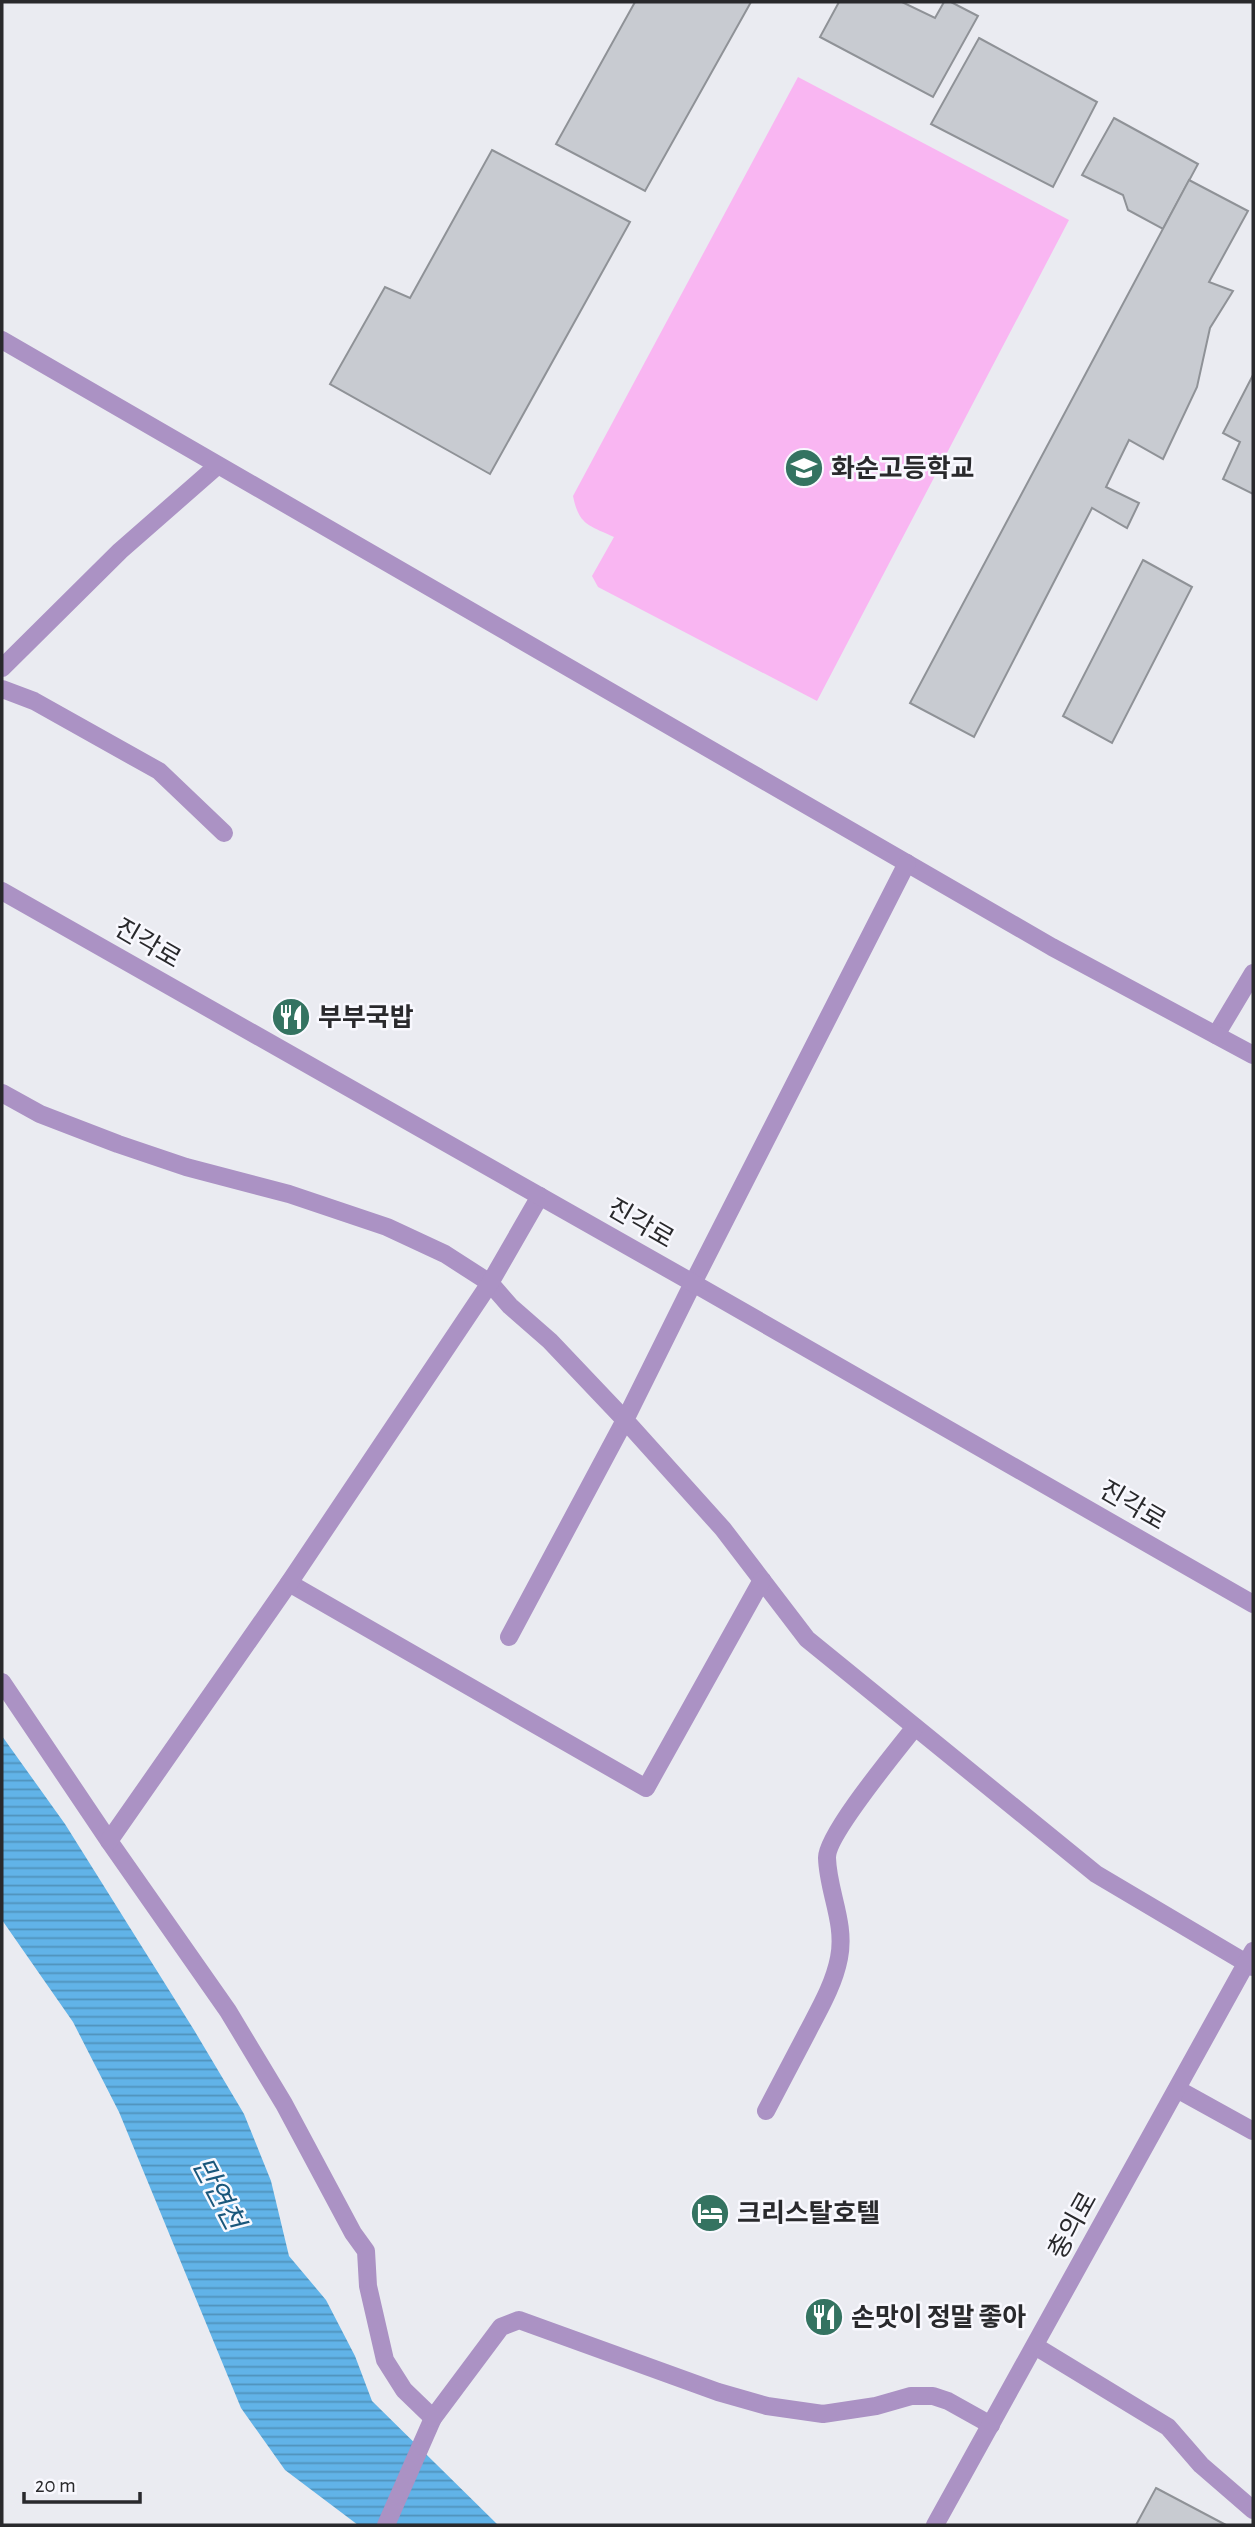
<svg xmlns="http://www.w3.org/2000/svg" width="1255" height="2527" viewBox="0 0 1255 2527" font-family="'Alegreya Sans','Noto Sans KR',sans-serif">
  <style>
    .park { fill: #f9b6f2 }
    .water { fill: url(#water-rules) }
    .building { fill: #c8cbd1; stroke: #8f9297; stroke-width: 2 }
    .lines { fill: none; stroke-linecap: round; stroke-linejoin: round }
    .service { stroke: #ab92c4; stroke-width: 18 }
    .minor { stroke: #ab92c4; stroke-width: 18 }
    .tertiary { stroke: #ab92c4; stroke-width: 18 }
    .labels { text-anchor: middle; stroke-width: 5; stroke-linejoin: round; paint-order: stroke }
    .poi-label { font-size: 26px; font-weight: bold; fill: #29292c; stroke: #f8f8fe; text-anchor: start }
    .street-label { font-size: 26px; fill: #29292c; stroke: #f8f8fe }
    .water-label { font-size: 28px; font-style: italic; fill: #1a577b; stroke: #f8f8fe }
  </style>
  <defs>
    <pattern id="water-rules" width="6" height="5" patternUnits="userSpaceOnUse" patternTransform="scale(1.75)"><rect width="6" height="5" fill="#61b3e8"/><path d="M0 2.5h6" fill="none" stroke="#5092bc"/></pattern>
  </defs>
  <rect width="100%" height="100%" fill="#eaebf1"/>
  <path class="park" d="M798,77L1069,220L817,701L598,587L592,576L614,537C588,525 579,525 573,496Z"/>
  <polygon class="water" points="2,1736 65,1824 194,2030 244,2114 271,2181 289,2256 326,2300 355,2356 372,2401 498,2525 358,2525 285,2470 241,2408 119,2112 73,2022 2,1920"/>
  <g class="building">
    <polygon points="635,2 751,2 645,191 556,144"/>
    <polygon points="839,2 902,2 935,18 944,2 951,2 978,16 933,97 820,37"/>
    <polygon points="979,38 1097,102 1053,187 931,124"/>
    <polygon points="1114,118 1198,164 1163,229 1128,210 1123,195 1082,175"/>
    <polygon points="492,150 630,222 490,474 330,384 385,287 410,298"/>
    <polygon points="1189,180 1248,211 1209,282 1233,291 1210,328 1197,387 1163,459 1129,440 1106,487 1139,503 1127,528 1092,508 974,737 910,703"/>
    <polygon points="1253,375 1253,494 1223,479 1240,442 1223,433"/>
    <polygon points="1143,560 1192,587 1112,743 1063,716"/>
    <polygon points="1156,2488 1226,2525 1136,2525"/>
  </g>
  <g class="lines">
    <g class="service">
      <polyline points="2,668 120,551 217,466"/>
      <polyline points="2,689 34,701 159,771 224,833"/>
      <polyline points="1216,1035 1253,973"/>
      <polyline points="2,1093 40,1114 118,1144 186,1167 289,1194 387,1227 445,1254 490,1283 510,1306 550,1341 625,1420 509,1637"/>
      <polyline points="693,1283 625,1420 723,1529 807,1639 1096,1874 1253,1967"/>
      <path d="M766,2111C780,2084 794,2058 808,2031C820,2008 834,1984 839,1958C846,1923 828,1892 827,1858C826,1835 898,1749 915,1727"/>
      <polyline points="1035,2346 1168,2427 1201,2465 1253,2510"/>
      <polyline points="386,2525 433,2418"/>
    </g>
    <g class="minor">
      <polyline points="2,340 1052,947 1253,1055"/>
      <polyline points="693,1283 907,863"/>
      <polyline points="289,1583 646,1788 762,1580"/>
      <polyline points="2,1682 109,1841 228,2011 284,2104 353,2233 366,2251 368,2286 385,2360 404,2390 433,2418 501,2327 519,2320 718,2392 767,2406 823,2414 876,2406 911,2396 933,2396 948,2401 991,2425"/>
      <polyline points="109,1841 289,1583 490,1283 540,1196"/>
      <polyline points="1177,2089 1253,2131"/>
    </g>
    <g class="tertiary">
      <polyline points="2,891 693,1283 1253,1604"/>
      <polyline points="935,2525 1253,1951"/>
    </g>
  </g>
  <defs>
    <g id="school-disc" transform="scale(2.0125)"><circle r="9.5" fill="#347361" stroke="#f8f8fe"/><path d="M0-5L7-2L0 1L-7-2ZM-4 1L0 2.5L4 1V4Q0 6-4 4Z" fill="#fff"/></g>
    <g id="restaurant-disc" transform="scale(2.0125)"><circle r="9.5" fill="#347361" stroke="#f8f8fe"/><path d="M-5-6h1v4h1v-4h1v4h1v-4h1v5L-1.5 .5V6h-2V.5L-5-1ZM5-6V6H3V1.5H1.5Q1.5-4 5-6Z" fill="#fff"/></g>
    <g id="hotel-disc" transform="scale(2.0125)"><circle r="9.5" fill="#347361" stroke="#f8f8fe"/><path d="M-6-4.5h1.5V1H6V5H4.5V3h-9V5H-6ZM-4 0a1.8 1.8 0 1 1 3.6 0ZM.5 0V-2.5h3Q6-2.5 6 0Z" fill="#fff"/></g>
  </defs>
  <g fill-rule="evenodd">
    <use href="#school-disc" x="804" y="468"/>
    <use href="#restaurant-disc" x="291" y="1017"/>
    <use href="#hotel-disc" x="710" y="2213"/>
    <use href="#restaurant-disc" x="824" y="2317"/>
  </g>
  <g class="labels">
    <g class="poi-label">
      <text x="831" y="477">화순고등학교</text>
      <text x="318" y="1026">부부국밥</text>
      <text x="737" y="2222">크리스탈호텔</text>
      <text x="851" y="2326">손맛이 정말 좋아</text>
    </g>
    <g class="street-label">
      <text transform="translate(148 943) rotate(30)" y="9">진각로</text>
      <text transform="translate(641 1223) rotate(30)" y="9">진각로</text>
      <text transform="translate(1133 1505) rotate(30)" y="9">진각로</text>
      <text transform="translate(1072 2225) rotate(-61)" y="9">충의로</text>
    </g>
    <g class="water-label">
      <text transform="translate(219 2193) rotate(62)" y="10">만연천</text>
    </g>
  </g>
  <rect width="1255" height="2527" fill="none" stroke="#29292c" stroke-width="7"/>
  <path d="M24 2492v10h116v-10" fill="none" stroke="#29292c" stroke-width="3.5"/>
  <text x="35" y="2492" font-size="21" fill="#29292c" stroke="#f8f8fe" stroke-width="5" paint-order="stroke">20 m</text>
</svg>
